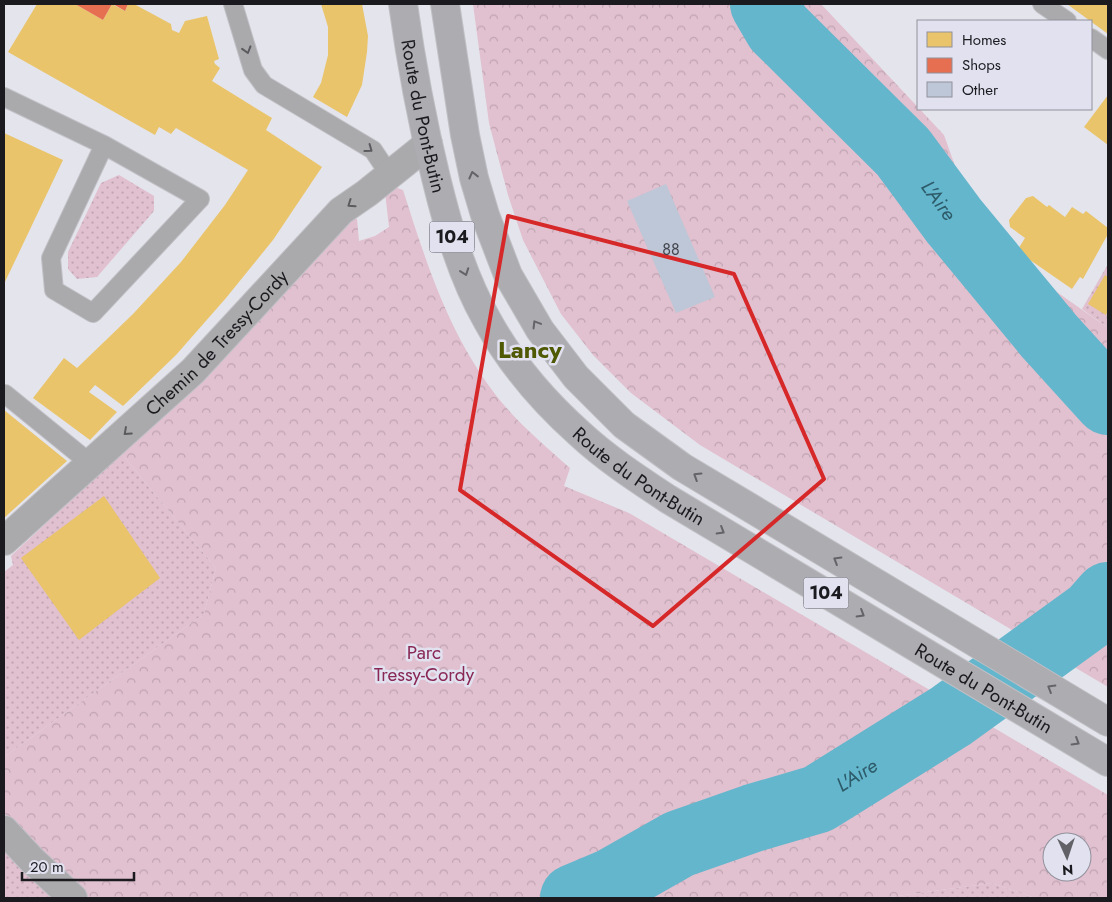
<svg xmlns="http://www.w3.org/2000/svg" width="1112" height="902" viewBox="0 0 1112 902" font-family="Jost,sans-serif">
  <style>
    .grass { fill: url(#grass-dots) }
    .forest { fill: url(#forest-crowns); fill-rule: evenodd }
    .homes { fill: #e9c46a }
    .shops { fill: #e76f51 }
    .lines { fill: none; stroke-linecap: round; stroke-linejoin: round }
    .river { stroke: #64b6cd; stroke-width: 68 }
    .building { fill: #bec7d7 }
    .lane-casing { stroke: #c0c0c6; stroke-width: 20 }
    .street-casing { stroke: #c0c0c6; stroke-width: 30 }
    .primary-casing { stroke: #c0c0c6; stroke-width: 30 }
    .lane { stroke: #aaa9ab; stroke-width: 18 }
    .street { stroke: #aaa9ab; stroke-width: 28 }
    .primary { stroke: #adacb0; stroke-width: 28 }
    .oneway { stroke: #5b5a5e }
    .oneway2 { stroke: #646368 }
    .marked { fill: none; stroke: #d62828; stroke-width: 4; stroke-linejoin: round }
    .labels { text-anchor: middle; stroke-width: 5; stroke-linejoin: round; paint-order: stroke }
    .number-label { font-size: 16px; fill: #43454d }
    .shield { fill: #e1e1f0; stroke: #56565e; stroke-width: 1 }
    .shield-label { font-size: 18px; font-weight: bold; fill: #1a1a1f }
    .street-label { font-size: 19px; fill: #1a1a1f; stroke: #e1e1f0 }
    .park-label { font-size: 19px; fill: #892854; stroke: #e1e1f0 }
    .water-label { font-size: 20px; font-style: italic; fill: #2d5b69; stroke: #e1e1f0 }
    .district-label { font-size: 24px; font-weight: bold; fill: #4f5802; stroke: #e1e1f0 }
  </style>
  <defs>
    <pattern id="grass-dots" width="8" height="8" patternUnits="userSpaceOnUse" patternTransform="scale(1.25)"><rect width="8" height="8" fill="#e1c0cf"/><path d="M2 2h.1M6 6h.1" fill="none" stroke="#c0a4b1" stroke-width="1.8" stroke-linecap="round"/></pattern>
    <pattern id="forest-crowns" width="20" height="18" patternUnits="userSpaceOnUse" patternTransform="scale(1.25)"><rect width="20" height="18" fill="#e1c0cf"/><path d="M2 6a3 3 0 1 1 6 0M12 15a3 3 0 1 1 6 0" fill="none" stroke="#c0a4b1"/></pattern>
  </defs>
  <rect width="100%" height="100%" fill="#e4e4ec"/>
  <g class="grass">
    <polygon points="119,175 154,196 154,211 97,277 77,279 68,269 68,252 101,183"/>
    <polygon points="1108,264 1108,328 1082,309"/>
    <polygon points="121,453 216,568 204,614 4,757 4,572 13,565 11,556"/>
    <polygon points="4,844 58,898 4,898"/>
    <polygon points="992,883 1035,898 882,898"/>
  </g>
  <g class="forest">
    <polygon points="473,4 821,4 944,135 976,225 1004,246 1027,271 1108,328 1108,687 700,445 631,393 593,355 561,314 523,240 508,195 489,123"/>
    <path d="M392,186L403,190C426,262 447,329 492,390C514,420 542,443 570,468L564,486L629,513L1108,795V898H1035L992,883L882,898H86L4,813V757L204,614L216,568L121,453L353,218L357,219L359,241L375,236L389,227L385,192ZM1052,842H1082V872H1052Z"/>
  </g>
  <g class="homes">
    <polygon points="37,4 75,4 103,20 112,4 125,11 128,4 134,4 171,24 172,30 179,33 185,21 207,16 219,59 214,61 215,64 220,68 212,81 272,118 266,130 322,167 273,240 226,298 176,355 123,406 95,385 89,392 117,412 90,440 33,398 64,358 77,368 133,314 181,262 225,205 248,170 176,128 171,134 159,127 155,135 8,52"/>
    <polygon points="321,4 362,4 368,36 367,52 362,85 347,117 313,97 321,83 328,55 328,27"/>
    <polygon points="1067,4 1108,4 1108,34"/>
    <polygon points="1108,95 1108,145 1084,127"/>
    <polygon points="4,133 63,160 4,284"/>
    <polygon points="1033,196 1047,207 1049,205 1065,217 1072,207 1083,214 1086,211 1108,228 1108,234 1083,279 1080,277 1072,289 1017,251 1025,238 1010,227 1009,220 1026,198"/>
    <polygon points="1105,275 1108,277 1108,310 1106,315 1088,304"/>
    <polygon points="4,410 67,461 4,518"/>
    <polygon points="104,496 160,578 79,640 21,558"/>
  </g>
  <g class="shops">
    <polygon points="75,4 112,4 103,20"/>
    <polygon points="113,4 128,4 125,11"/>
  </g>
  <g class="lines">
    <g class="river">
      <path id="s1" d="M764,4L778,28L903,152L954,221L1049,336L1108,401"/>
      <path id="s2" d="M574,898L612,882L679,844L753,818L818,799L951,716L1093,613L1108,596"/>
    </g>
  </g>
  <polygon class="building" points="666,184 715,297 676,313 627,201"/>
  <g class="lines">
    <g class="lane-casing">
      <g id="lane">
        <polyline points="233,4 253,70 264,85 373,150 389,174"/>
        <polyline points="1042,4 1067,21"/>
        <polyline points="1091,38 1108,50"/>
        <polyline points="4,97 104,145 200,199 93,313 54,290 51,258 104,145"/>
        <polyline points="5,394 91,464"/>
      </g>
    </g>
    <g class="street-casing">
      <g id="street">
        <path id="s3" d="M4,541L193,371L341,211L367,193L428,144"/>
        <polyline points="4,830 32,860 73,898"/>
      </g>
    </g>
    <g class="primary-casing">
      <g id="primary">
        <path id="s4" d="M403,4C411,62 422,121 436,178C448,227 462,276 487,320C510,362 544,402 580,434C607,459 638,479 668,499L1108,762"/>
        <polyline points="445,4 465,135 474,178 485,215 508,275 540,330 576,377 624,425 682,467 1108,722"/>
      </g>
    </g>
    <use href="#lane" class="lane"/>
    <use href="#street" class="street"/>
    <use href="#primary" class="primary"/>
  </g>
  <defs><path id="oneway-chevron" d="M-2-3.5L2.5 0L-2 3.5" fill="none" stroke-width="1.6" stroke-linecap="round" stroke-linejoin="round" transform="scale(1.25)"/></defs>
  <g class="oneway">
    <use href="#oneway-chevron" transform="translate(247 50) rotate(73)"/>
    <use href="#oneway-chevron" transform="translate(369 149) rotate(36)"/>
    <use href="#oneway-chevron" transform="translate(351 204) rotate(145)"/>
    <use href="#oneway-chevron" transform="translate(127 432) rotate(138)"/>
  </g>
  <g class="oneway2">
    <use href="#oneway-chevron" transform="translate(473 175) rotate(-104)"/>
    <use href="#oneway-chevron" transform="translate(465 272) rotate(70)"/>
    <use href="#oneway-chevron" transform="translate(536 324) rotate(-121)"/>
    <use href="#oneway-chevron" transform="translate(697 476) rotate(-148)"/>
    <use href="#oneway-chevron" transform="translate(721 531) rotate(31)"/>
    <use href="#oneway-chevron" transform="translate(837 560) rotate(-149)"/>
    <use href="#oneway-chevron" transform="translate(861 614) rotate(31)"/>
    <use href="#oneway-chevron" transform="translate(1051 688) rotate(-149)"/>
    <use href="#oneway-chevron" transform="translate(1076 742) rotate(31)"/>
  </g>
  <path class="marked" d="M508,216L734,274L824,479L653,626L460,490Z"/>
  <g class="labels">
    <g class="number-label">
      <text x="671" y="255">88</text>
    </g>
    <g class="shield">
      <rect x="429.5" y="221.5" width="45" height="31" rx="4"/>
      <rect x="803.5" y="577.5" width="45" height="31" rx="4"/>
    </g>
    <g class="shield-label">
      <text x="452" y="243">104</text>
      <text x="826" y="599">104</text>
    </g>
    <g class="street-label">
      <text dy="7" stroke="none"><textPath href="#s4" startOffset="114">Route du Pont-Butin</textPath></text>
      <text dy="7" stroke="none"><textPath href="#s3" startOffset="291">Chemin de Tressy-Cordy</textPath></text>
      <text dy="7" stroke="none"><textPath href="#s4" startOffset="549">Route du Pont-Butin</textPath></text>
      <text dy="7" stroke="none"><textPath href="#s4" startOffset="954">Route du Pont-Butin</textPath></text>
    </g>
    <g class="park-label">
      <text x="424" y="659">Parc<tspan x="424" dy="22">Tressy-Cordy</tspan></text>
    </g>
    <g class="water-label">
      <text dy="7" stroke="none"><textPath href="#s1" startOffset="264">L'Aire</textPath></text>
      <text dy="7" stroke="none"><textPath href="#s2" startOffset="310">L'Aire</textPath></text>
    </g>
    <g class="district-label">
      <text x="530" y="358">Lancy</text>
    </g>
  </g>
  <rect width="1112" height="902" fill="none" stroke="#1a1a1f" stroke-width="10"/>
  <rect x="917" y="20" width="175" height="90" fill="#e1e1f0" stroke="#91919c"/>
  <rect x="927" y="32" width="25" height="15" fill="#e9c46a" stroke="#91919c"/>
  <text x="962" y="45" font-size="15" fill="#1a1a1f">Homes</text>
  <rect x="927" y="58" width="25" height="15" fill="#e76f51" stroke="#91919c"/>
  <text x="962" y="70" font-size="15" fill="#1a1a1f">Shops</text>
  <rect x="927" y="82" width="25" height="15" fill="#bec7d7" stroke="#91919c"/>
  <text x="962" y="95" font-size="15" fill="#1a1a1f">Other</text>
  <g transform="translate(1067 857) rotate(177)"><circle r="24" fill="#e1e1f0" stroke="#91919c"/>
  <path d="M0-4L9 19L0 12L-9 19Z" fill="#616167"/>
  <text y="-8" font-size="14" font-weight="bold" text-anchor="middle" fill="#1a1a1f">N</text>
  </g>
  <path d="M22 872v8h112v-8" fill="none" stroke="#1a1a1f" stroke-width="2.5"/>
  <text x="30" y="872" font-size="15" fill="#1a1a1f" stroke="#e1e1f0" stroke-width="4" paint-order="stroke">20 m</text>
</svg>
